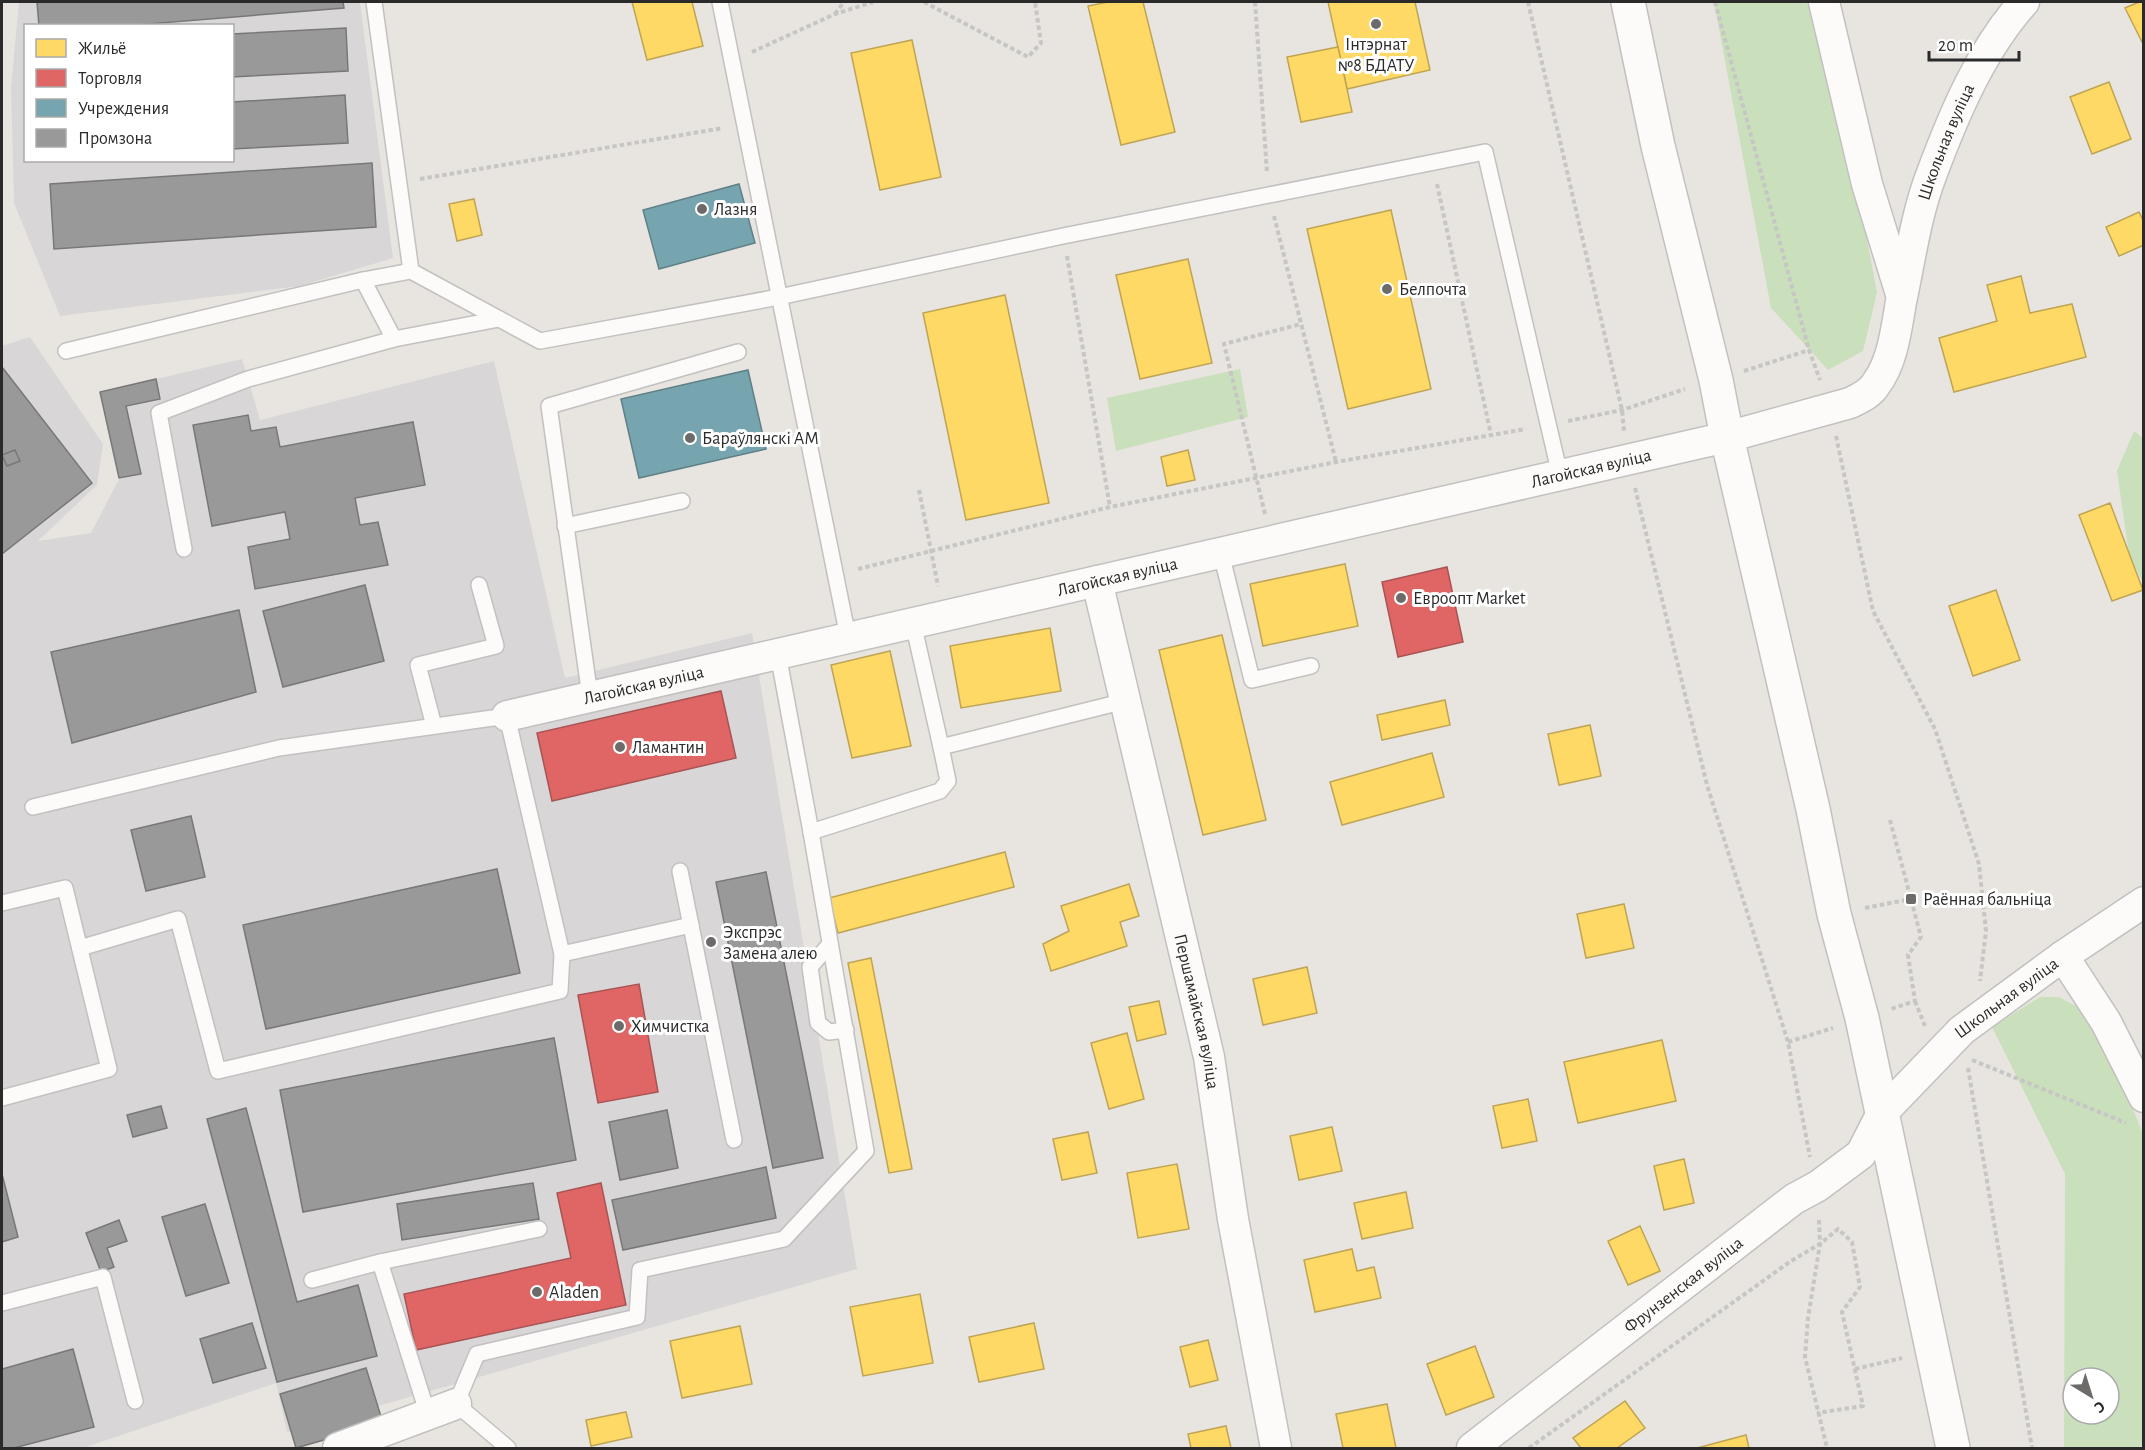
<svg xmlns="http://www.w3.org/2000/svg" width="2145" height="1450" viewBox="0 0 2145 1450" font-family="'Alegreya Sans',sans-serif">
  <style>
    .industrial { fill: #d9d6d7; fill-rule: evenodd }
    .green { fill: #cae0bc; fill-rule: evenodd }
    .homes { fill: #ffd966; stroke: #bfa454; stroke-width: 1.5 }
    .shops { fill: #e06666; stroke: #a95454; stroke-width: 1.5 }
    .public { fill: #76a5af; stroke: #5f8087; stroke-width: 1.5 }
    .industry { fill: #999; stroke: #787878; stroke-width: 1.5 }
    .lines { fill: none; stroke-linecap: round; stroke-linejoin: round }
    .lane-casing { stroke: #c2c1c0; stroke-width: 18 }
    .street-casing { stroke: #c2c1c0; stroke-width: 33 }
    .secondary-casing { stroke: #c2c1c0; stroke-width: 36 }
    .path { stroke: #c6c6c5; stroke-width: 4; stroke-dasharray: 4.5 3; stroke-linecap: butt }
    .lane { stroke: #fcfbfa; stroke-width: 15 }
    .street { stroke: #fcfbfa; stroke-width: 30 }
    .secondary { stroke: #fcfbfa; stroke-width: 33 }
    .poi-dot { fill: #6c6b6a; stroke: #fff; stroke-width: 2 }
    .labels { text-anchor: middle; stroke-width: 6; stroke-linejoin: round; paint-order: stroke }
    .poi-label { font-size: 18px; fill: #2a2a2a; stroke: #fff; text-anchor: start }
    .street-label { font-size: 18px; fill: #2a2a2a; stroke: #fff }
  </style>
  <rect width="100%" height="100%" fill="#e8e5e0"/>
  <g class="industrial">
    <path d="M19,2H360L393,258L300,286L60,316L14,203L11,88ZM26,26H232V160H26Z"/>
    <polygon points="30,337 103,444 97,485 38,541 91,533 119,479 100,392 242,359 260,420 494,361 565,678 752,633 857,1269 287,1432 276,1383 83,1448 2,1448 2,346"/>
  </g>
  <g class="green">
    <polygon points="1714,2 1823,2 1877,293 1863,351 1828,370 1771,308"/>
    <polygon points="1240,369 1248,417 1116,451 1107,398"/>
    <polygon points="2134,431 2143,438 2143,583 2129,555 2117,471"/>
    <path d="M2040,997H2059L2080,1008L2094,1030L2126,1092L2143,1134L2144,1445L2137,1448H2064L2065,1174L1992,1027ZM2073,1378H2109V1414H2073Z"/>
  </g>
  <g class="homes">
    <polygon points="632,2 692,2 703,46 647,60"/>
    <polygon points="1108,2 1143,2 1175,132 1121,145 1088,6"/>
    <polygon points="1328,2 1415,2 1430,70 1347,89"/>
    <polygon points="2139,2 2144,2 2144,46 2125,8"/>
    <polygon points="912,40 941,177 880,190 851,53"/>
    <polygon points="1338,47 1352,112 1301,122 1287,57"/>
    <polygon points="2109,82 2131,139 2092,154 2070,97"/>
    <polygon points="474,199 482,235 457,241 449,204"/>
    <polygon points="1391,210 1431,389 1348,409 1307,229"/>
    <polygon points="2139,212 2144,222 2144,245 2119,256 2106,227"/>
    <polygon points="1188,259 1212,363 1140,379 1116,275"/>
    <polygon points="2021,276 2030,313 2072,304 2086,357 1954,392 1939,338 1997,321 1987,285"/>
    <polygon points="1005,295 1049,503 966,520 923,313"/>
    <polygon points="1188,450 1195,480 1167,486 1161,457"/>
    <polygon points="2110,503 2143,590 2112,601 2079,515"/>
    <polygon points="1345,564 1358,626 1263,646 1250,584"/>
    <polygon points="1996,590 2020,660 1973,676 1949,606"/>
    <polygon points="1050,628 1061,691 961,708 950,646"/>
    <polygon points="1222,635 1266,820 1203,835 1159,650"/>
    <polygon points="890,651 911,746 852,758 831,665"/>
    <polygon points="1445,700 1450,725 1382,740 1377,715"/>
    <polygon points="1590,725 1601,776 1559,785 1548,734"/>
    <polygon points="1432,753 1444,797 1342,825 1330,782"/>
    <polygon points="1005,852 1014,887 838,933 829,898"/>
    <polygon points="1129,884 1139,916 1120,922 1127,946 1051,971 1043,944 1069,931 1061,906"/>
    <polygon points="1624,904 1634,948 1586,958 1577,914"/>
    <polygon points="871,958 912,1169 889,1173 848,963"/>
    <polygon points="1307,967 1317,1013 1263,1025 1253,979"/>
    <polygon points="1159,1001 1166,1034 1137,1041 1129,1007"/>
    <polygon points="1127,1033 1144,1099 1109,1109 1091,1043"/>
    <polygon points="1662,1040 1676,1101 1578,1123 1564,1062"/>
    <polygon points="1528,1099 1537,1141 1502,1148 1493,1106"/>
    <polygon points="1332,1127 1342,1171 1299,1180 1290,1136"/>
    <polygon points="1088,1132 1097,1173 1062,1180 1053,1139"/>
    <polygon points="1684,1159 1694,1203 1664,1210 1654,1166"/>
    <polygon points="1177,1164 1189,1229 1138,1238 1127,1173"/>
    <polygon points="1406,1192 1413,1228 1362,1239 1354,1203"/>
    <polygon points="1640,1226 1660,1271 1628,1285 1608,1241"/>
    <polygon points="1352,1249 1357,1271 1374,1267 1381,1298 1315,1312 1304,1260"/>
    <polygon points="920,1294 933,1363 863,1376 850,1307"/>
    <polygon points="1034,1323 1044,1369 979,1382 969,1337"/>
    <polygon points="740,1326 752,1384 682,1398 670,1341"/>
    <polygon points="1208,1340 1218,1380 1190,1387 1180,1347"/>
    <polygon points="1475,1346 1494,1397 1446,1415 1427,1364"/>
    <polygon points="1625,1401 1645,1428 1617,1448 1581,1448 1573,1438"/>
    <polygon points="1387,1404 1396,1448 1343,1448 1336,1414"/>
    <polygon points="626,1412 632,1437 591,1446 586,1420"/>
    <polygon points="1226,1426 1231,1448 1191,1448 1188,1434"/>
    <polygon points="1746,1435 1749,1448 1697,1448"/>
  </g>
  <g class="shops">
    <polygon points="1447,567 1463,642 1398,657 1382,582"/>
    <polygon points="721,691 736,758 552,801 537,733"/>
    <polygon points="639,984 658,1092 598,1103 578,995"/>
    <polygon points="601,1183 626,1305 416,1350 404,1294 571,1258 557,1193"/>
  </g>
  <g class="public">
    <polygon points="739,184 755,243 659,269 643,210"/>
    <polygon points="748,370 766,449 639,478 621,399"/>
  </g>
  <g class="industry">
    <polygon points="37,2 343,2 344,8 123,26 39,26"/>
    <polygon points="346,28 348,71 232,77 232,34"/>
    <polygon points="345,95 348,143 232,149 232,102"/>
    <polygon points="372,163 376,227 54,249 50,184"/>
    <polygon points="2,367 92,483 2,554"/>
    <polygon points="156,379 160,399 126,406 141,474 119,478 100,392"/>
    <polygon points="248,415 251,431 276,427 280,447 413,422 425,485 355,498 360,525 378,522 388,565 255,589 248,547 290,539 285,512 212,526 193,425"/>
    <polygon points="15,450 20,461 7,466 2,455"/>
    <polygon points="365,585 384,661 283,687 263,611"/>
    <polygon points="239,610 256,692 72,743 51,652"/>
    <polygon points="191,816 205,877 146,891 131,830"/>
    <polygon points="497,869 520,973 266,1029 243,925"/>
    <polygon points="766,872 823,1158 773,1168 716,882"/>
    <polygon points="554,1038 576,1160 303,1212 280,1090"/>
    <polygon points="161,1106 167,1128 133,1137 127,1115"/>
    <polygon points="246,1108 297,1302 358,1285 377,1356 277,1382 207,1119"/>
    <polygon points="667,1110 678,1168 620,1180 609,1122"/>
    <polygon points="766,1167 776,1218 623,1250 612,1200"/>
    <polygon points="2,1174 18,1237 2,1242"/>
    <polygon points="533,1183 539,1219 402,1240 397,1204"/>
    <polygon points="205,1204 229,1283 186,1296 162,1217"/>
    <polygon points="119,1220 127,1241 107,1248 114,1267 101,1272 86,1233"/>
    <polygon points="252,1323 266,1368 213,1383 200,1339"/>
    <polygon points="73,1349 94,1427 14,1448 2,1448 2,1369"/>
    <polygon points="366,1368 383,1423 296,1448 280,1394"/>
  </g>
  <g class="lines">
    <g class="lane-casing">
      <g id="lane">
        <polyline points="374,2 411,271"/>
        <polyline points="720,2 848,637"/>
        <polyline points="394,339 499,319"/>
        <polyline points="66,351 363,280 411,271 540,341 779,297 1063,236 1485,152 1560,475"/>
        <polyline points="565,526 682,501"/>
        <polyline points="184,549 159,413 248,379 394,339 363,280"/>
        <polyline points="1221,553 1252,680 1311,666"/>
        <polyline points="913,623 941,747"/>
        <polyline points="590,696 549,406 738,352"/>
        <polyline points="434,726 418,665 496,646 479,585"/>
        <polyline points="33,807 279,748 507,716 562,954 560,991 218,1071 178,919 80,948"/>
        <polyline points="811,832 940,791 948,781 941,747 1125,701"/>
        <polyline points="680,871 734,1140"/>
        <polyline points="2,903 65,888 109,1069 2,1098"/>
        <polyline points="830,944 810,967 818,1023 829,1032 846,1030"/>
        <polyline points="562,954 691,925"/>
        <polyline points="380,1262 539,1229"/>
        <polyline points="312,1280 380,1262 428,1415"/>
        <polyline points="2,1303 103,1277 135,1401"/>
        <polyline points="508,1448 456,1404 477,1354 637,1317 640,1270 784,1239 866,1151 811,832 778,654"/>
      </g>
    </g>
    <g class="street-casing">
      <g id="street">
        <polyline points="1824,2 1867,184 1901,294"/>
        <path id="s1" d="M1097,581L1209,1057L1233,1219L1276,1448"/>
        <path id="s2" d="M507,716L1727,437L1850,403C1860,398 1870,394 1876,384C1893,361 1896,330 1901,302C1910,260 1916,214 1932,173C1954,114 1981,50 2024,2"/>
        <polyline points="2063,956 2106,1022 2144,1097"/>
        <polyline points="338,1448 456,1404"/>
        <path id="s3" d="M1472,1448L1794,1199L1818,1186L1861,1154L1882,1113L1962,1030L2063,956L2144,902"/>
      </g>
    </g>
    <g class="secondary-casing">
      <polyline id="secondary" points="1628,2 1658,146 1716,380 1727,437 1813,809 1834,914 1862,1018 1953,1448"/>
    </g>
    <g class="path">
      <polyline points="924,2 1028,57 1041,43 1035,2"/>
      <polyline points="1255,2 1267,173"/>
      <polyline points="1528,2 1622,410 1624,431"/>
      <polyline points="1715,2 1809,350 1820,380"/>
      <polyline points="835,14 844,2"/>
      <polyline points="752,52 835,14 873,2"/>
      <polyline points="420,179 723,128"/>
      <polyline points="1437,184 1491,435"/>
      <polyline points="1274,216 1336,462"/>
      <polyline points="1067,256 1110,507"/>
      <polyline points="1744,371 1809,350"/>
      <polyline points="1568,421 1622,410 1685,389"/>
      <polyline points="1836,436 1873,611 1935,729 1979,864 1986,931 1980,981"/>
      <polyline points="1635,488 1707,785 1788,1042 1810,1157"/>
      <polyline points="919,490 938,586"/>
      <polyline points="1265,514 1224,344 1301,324"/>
      <polyline points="858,569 1110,507 1336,462 1526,429"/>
      <polyline points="1890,820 1921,937 1908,955 1915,1001 1891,1009"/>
      <polyline points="1865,908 1911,899"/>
      <polyline points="1915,1001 1925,1026"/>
      <polyline points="1788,1042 1833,1028"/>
      <polyline points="1972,1060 2126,1123"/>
      <polyline points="1968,1068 2032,1448"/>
      <polyline points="1819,1220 1820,1244 1808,1318 1805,1357 1827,1448"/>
      <polyline points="1855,1369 1902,1358"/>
      <polyline points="1529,1448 1791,1261 1820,1244 1838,1229 1852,1242 1860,1287 1842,1312 1863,1406 1817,1413"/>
    </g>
    <use href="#lane" class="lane"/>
    <use href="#street" class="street"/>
    <use href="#secondary" class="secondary"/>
  </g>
  <g class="poi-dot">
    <circle cx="1376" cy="24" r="6"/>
    <circle cx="702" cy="209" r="6"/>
    <circle cx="1387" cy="289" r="6"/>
    <circle cx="690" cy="438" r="6"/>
    <circle cx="1401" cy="598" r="6"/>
    <circle cx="620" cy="747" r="6"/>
    <rect x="1905" y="893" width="12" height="12" rx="3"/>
    <circle cx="711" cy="942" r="6"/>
    <circle cx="619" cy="1026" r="6"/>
    <circle cx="537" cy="1292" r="6"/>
  </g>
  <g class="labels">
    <g class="poi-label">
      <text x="1376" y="50" text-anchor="middle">Інтэрнат<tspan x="1376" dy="21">№8 БДАТУ</tspan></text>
      <text x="714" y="215">Лазня</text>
      <text x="1399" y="295">Белпочта</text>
      <text x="702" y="444">Бараўлянскі АМ</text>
      <text x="1413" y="604">Евроопт Market</text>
      <text x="632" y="753">Ламантин</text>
      <text x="1923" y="905">Раённая бальніца</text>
      <text x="723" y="938">Экспрэс<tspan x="723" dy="21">Замена алею</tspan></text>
      <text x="631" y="1032">Химчистка</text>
      <text x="549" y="1298">Aladen</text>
    </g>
    <g class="street-label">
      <text dy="6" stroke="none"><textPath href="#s2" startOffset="1665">Школьная вуліца</textPath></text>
      <text dy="6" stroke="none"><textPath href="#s2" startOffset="1112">Лагойская вуліца</textPath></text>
      <text dy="6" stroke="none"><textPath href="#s2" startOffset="626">Лагойская вуліца</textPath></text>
      <text dy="6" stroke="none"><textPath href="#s2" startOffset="140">Лагойская вуліца</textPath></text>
      <text dy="6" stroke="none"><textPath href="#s3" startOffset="704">Школьная вуліца</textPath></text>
      <text dy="6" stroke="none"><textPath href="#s1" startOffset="442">Першамайская вуліца</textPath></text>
      <text dy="6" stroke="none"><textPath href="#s3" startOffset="267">Фрунзенская вуліца</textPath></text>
    </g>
  </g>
  <rect width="2145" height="1450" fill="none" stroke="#2a2a2a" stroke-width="6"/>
  <rect x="24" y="24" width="210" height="138" fill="#ffffff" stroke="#aaaaaa" stroke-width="1.5"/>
  <rect x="36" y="39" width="30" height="18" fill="#ffd966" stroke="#aaaaaa" stroke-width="1.5"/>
  <text x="78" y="54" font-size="18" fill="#2a2a2a">Жильё</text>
  <rect x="36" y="69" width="30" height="18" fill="#e06666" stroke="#aaaaaa" stroke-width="1.5"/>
  <text x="78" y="84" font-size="18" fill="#2a2a2a">Торговля</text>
  <rect x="36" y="99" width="30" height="18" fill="#76a5af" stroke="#aaaaaa" stroke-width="1.5"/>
  <text x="78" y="114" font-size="18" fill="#2a2a2a">Учреждения</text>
  <rect x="36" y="129" width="30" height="18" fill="#999999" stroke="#aaaaaa" stroke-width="1.5"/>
  <text x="78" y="144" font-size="18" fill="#2a2a2a">Промзона</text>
  <g transform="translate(2091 1396) rotate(142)"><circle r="28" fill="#ffffff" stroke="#aaaaaa" stroke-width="1.5"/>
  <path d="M0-4.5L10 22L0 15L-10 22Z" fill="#6c6b6a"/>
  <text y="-9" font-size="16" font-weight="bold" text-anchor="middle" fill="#2a2a2a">С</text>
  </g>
  <path d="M1929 51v9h90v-9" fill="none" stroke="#2a2a2a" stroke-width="3"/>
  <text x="1938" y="51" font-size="18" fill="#2a2a2a" stroke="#ffffff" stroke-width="4.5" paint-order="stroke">20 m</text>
</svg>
